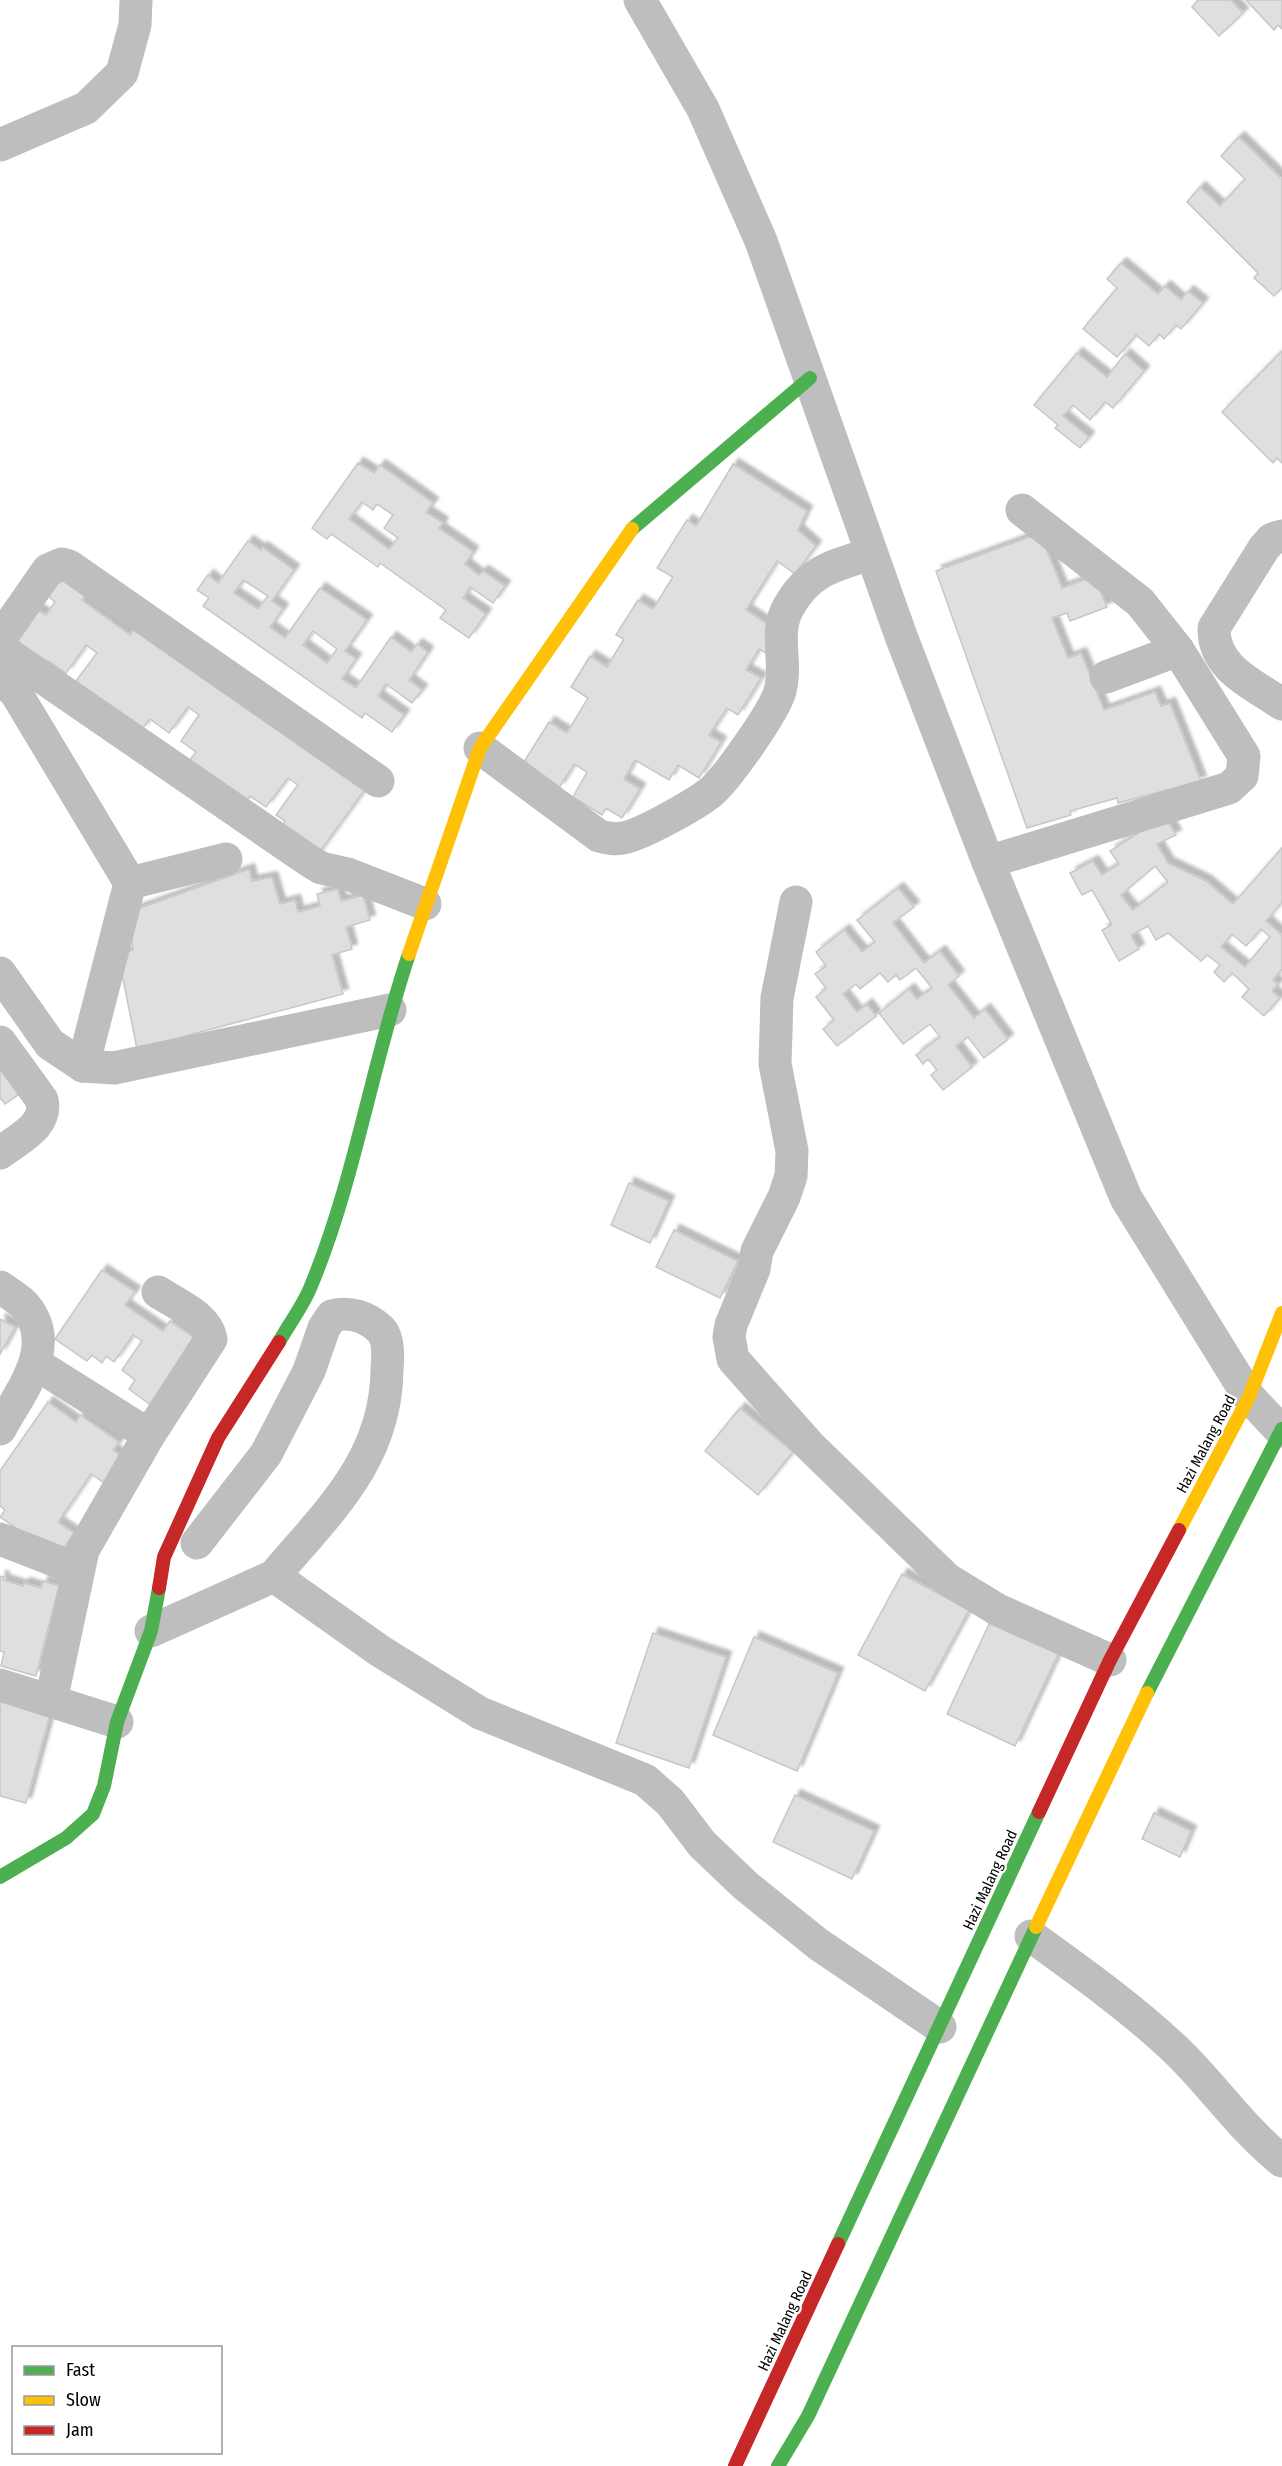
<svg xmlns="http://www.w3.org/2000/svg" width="1282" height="2466" viewBox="0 0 1282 2466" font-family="'Fira Sans Condensed',sans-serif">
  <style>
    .building { fill: #dfdfdf; stroke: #c7c7c7; stroke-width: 1.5; fill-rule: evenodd; filter: url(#shadow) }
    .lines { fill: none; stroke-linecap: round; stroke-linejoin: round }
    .street { stroke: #bebebe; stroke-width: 33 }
    .fast { stroke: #4caf50; stroke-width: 14 }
    .slow { stroke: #ffc107; stroke-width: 14 }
    .jam { stroke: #c62828; stroke-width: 14 }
    .labels { text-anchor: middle; stroke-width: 4.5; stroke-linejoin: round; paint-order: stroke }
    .street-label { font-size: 15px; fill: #000; stroke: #fff }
  </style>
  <defs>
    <filter id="shadow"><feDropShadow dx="5.5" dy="-5.5" stdDeviation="1.5" flood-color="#0004"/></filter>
  </defs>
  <rect width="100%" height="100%" fill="#fff"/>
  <g class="building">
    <polygon points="1198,0 1231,0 1243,13 1219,36 1192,7"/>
    <polygon points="1246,0 1282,0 1282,29 1278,25 1274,30"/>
    <polygon points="1239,137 1282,179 1282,288 1274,296 1254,278 1258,273 1187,202 1200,187 1220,206 1245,179 1221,156"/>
    <polygon points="1121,263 1158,294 1165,286 1181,300 1188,291 1203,303 1181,329 1176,325 1164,339 1159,334 1149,346 1136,335 1117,357 1083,329 1117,288 1107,279"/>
    <polygon points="1282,351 1282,463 1277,458 1273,463 1222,412"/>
    <polygon points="1077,353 1107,377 1125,354 1144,371 1113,408 1105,402 1090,420 1073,405 1063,416 1089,437 1080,448 1055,428 1058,425 1034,405"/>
    <path d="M358,463L374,473L380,465L433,503L426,512L443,523L439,528L473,552L465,564L479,575L483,571L505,586L493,603L470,587L463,598L486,614L469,638L440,618L446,610L380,563L378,567L331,534L327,539L312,528ZM362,502L373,510L377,504L393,515L384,528L398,538L389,549L349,519Z"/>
    <polygon points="733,464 807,511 798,530 816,546 795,574 777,561 746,610 778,631 766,653 759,649 746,670 761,678 738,715 727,708 709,735 721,742 699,778 678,765 669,780 635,760 624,779 640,789 622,818 606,808 602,815 573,797 587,772 574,764 559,788 522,765 549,722 567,733 588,698 571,687 590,656 607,667 624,639 616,635 638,600 653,609 673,577 657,568 687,520 696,526"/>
    <polygon points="1040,533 1062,588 1094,576 1107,607 1070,621 1067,613 1052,618 1068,658 1081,653 1104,710 1155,692 1161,706 1170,703 1201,781 1118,803 1117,798 1070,811 1071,815 1027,828 936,571"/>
    <path d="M248,541L261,550L262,547L294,570L272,601L283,609L270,627L285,638L320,588L367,620L345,651L356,659L342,679L356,688L391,637L411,652L417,644L428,652L409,680L422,690L412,703L386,684L378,696L404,715L392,732L365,713L362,718L203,606L209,598L197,590L208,575L218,583ZM243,580L268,596L258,609L234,593ZM313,631L337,649L327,663L303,645Z"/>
    <polygon points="67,571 90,588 82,600 130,635 139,623 366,788 316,857 279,830 285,821 276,815 298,785 288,778 266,807 250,796 243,804 187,764 196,752 181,741 199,715 188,707 169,733 150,719 141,730 76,681 97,653 86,645 66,673 48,661 42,669 3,640 38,610 46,615 55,602 48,596"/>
    <path d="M1165,816L1176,835L1157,844L1168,863L1206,881L1233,904L1282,848V902L1266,921L1282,935V969L1273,980L1278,984L1272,991L1280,998L1264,1016L1242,997L1249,989L1232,973L1224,982L1214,972L1220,965L1207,955L1201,961L1168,933L1156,940L1148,926L1131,935L1139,949L1119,961L1102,930L1112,925L1092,890L1082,895L1070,873L1093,861L1102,875L1119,864L1110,851ZM1155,866L1168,882L1133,910L1121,895ZM1261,929L1270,937L1245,967L1221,947L1232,934L1246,946Z"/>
    <polygon points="249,869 252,881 272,877 280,904 295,900 298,912 320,906 317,894 338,889 341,901 363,895 370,920 346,927 352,949 332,955 343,994 137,1049 118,954 133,950 129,912"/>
    <polygon points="898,888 914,907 893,923 924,963 940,951 959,976 948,985 974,1018 985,1009 1008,1039 984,1058 968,1037 956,1046 972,1067 943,1090 931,1075 937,1070 928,1059 923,1064 916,1055 940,1037 930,1024 903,1044 879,1013 909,989 917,999 932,988 916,968 900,980 896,975 888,982 880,973 860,989 856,984 843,994 857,1012 867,1004 876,1016 837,1046 823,1029 834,1020 816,997 826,988 815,974 826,966 816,952 844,930 862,952 875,942 857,920"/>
    <polygon points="0,1055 25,1090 5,1104 0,1098"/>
    <polygon points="629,1183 669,1201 650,1243 611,1225"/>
    <polygon points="674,1230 738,1261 720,1298 656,1267"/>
    <polygon points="102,1270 135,1292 125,1305 163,1331 170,1321 197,1340 152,1406 129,1389 135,1380 122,1370 142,1341 133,1335 114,1362 106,1356 102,1363 92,1355 87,1361 55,1339"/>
    <polygon points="0,1319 15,1327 0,1354"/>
    <polygon points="48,1402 76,1422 80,1415 119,1442 113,1450 125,1459 107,1485 91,1474 58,1522 74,1533 60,1554 38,1543 0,1517 5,1510 0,1506 0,1471"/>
    <polygon points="740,1408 793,1452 758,1495 705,1451"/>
    <polygon points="902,1574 969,1610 925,1691 858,1655"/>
    <polygon points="0,1576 4,1577 3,1580 23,1586 24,1583 41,1588 43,1581 59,1586 36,1676 1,1666 4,1652 0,1651"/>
    <polygon points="991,1620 1059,1652 1015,1746 947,1714"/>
    <polygon points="653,1633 726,1657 689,1768 616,1743"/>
    <polygon points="754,1637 838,1673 797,1771 713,1735"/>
    <polygon points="0,1701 50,1715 26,1803 0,1796"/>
    <polygon points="795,1795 874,1831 852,1879 773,1842"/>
    <polygon points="1154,1813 1191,1831 1180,1857 1142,1839"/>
  </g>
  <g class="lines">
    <g class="street">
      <polyline points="640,0 703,109 761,241 901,636 988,862 1126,1198 1249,1397 1281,1431"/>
      <polyline points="0,145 86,108 122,73 135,25 136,0"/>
      <path d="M1282,536L1272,539L1264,548L1214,628C1213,668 1253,684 1282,704"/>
      <polyline points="0,639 48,570 62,564 69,566 378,781"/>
      <polyline points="0,640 7,653 308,860 321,868 348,874 425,904"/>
      <polyline points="0,677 16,693 130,883 83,1066"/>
      <polyline points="1106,677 1178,650"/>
      <path d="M480,748L599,836C607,838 614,840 622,838C640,836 696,804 711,792C728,777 774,712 780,691C788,663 773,633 789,606C810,570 835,565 871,554"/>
      <polyline points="988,862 1229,788 1242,776 1244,756 1178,650 1140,602 1022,510"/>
      <polyline points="130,883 226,859"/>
      <polyline points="796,902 777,998 775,1064 792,1151 791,1176 784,1197 757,1251 754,1269 731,1325 729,1337 733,1359 809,1445 947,1579 998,1610 1110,1660"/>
      <polyline points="0,973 50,1044 83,1066 114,1068 390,1010"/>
      <path d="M0,1042L42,1100C48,1126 18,1139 0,1153"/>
      <path d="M0,1287C8,1293 20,1299 26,1307C58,1347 20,1392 0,1429"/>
      <polyline points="36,1364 149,1435"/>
      <polyline points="0,1539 77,1569"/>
      <path d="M197,1543L266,1454L309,1371L324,1328L332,1316C350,1311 368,1317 381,1330C389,1339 388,1358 387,1370C386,1460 328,1512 274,1576"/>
      <polyline points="151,1631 274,1576 380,1651 480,1713 645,1780 670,1802 702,1844 746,1886 818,1944 940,2027"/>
      <polyline points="0,1685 117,1722"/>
      <path d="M51,1701L83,1550L149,1435L211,1339C207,1316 176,1304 158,1292"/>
      <path d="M1031,1936C1081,1972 1133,2009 1178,2052C1214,2087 1242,2129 1282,2161"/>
    </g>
    <g class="fast">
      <polyline points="632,529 810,378"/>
      <path d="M279,1342C289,1324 303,1306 311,1286C355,1180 372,1063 409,954"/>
      <polyline points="1147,1693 1282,1429"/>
      <polyline points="0,1877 66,1838 93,1814 104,1786 117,1722 151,1631 159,1588"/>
      <polyline points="838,2244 1039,1812"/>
      <polyline points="778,2466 808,2416 1036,1927"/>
    </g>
    <g class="slow">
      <polyline points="409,954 480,748 632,529"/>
      <polyline points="1179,1530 1249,1397 1282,1313"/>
      <polyline points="1036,1927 1147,1693"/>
    </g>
    <g class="jam">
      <polyline points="159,1588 164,1557 218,1438 279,1342"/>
      <polyline points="1039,1812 1110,1660 1179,1530"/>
      <polyline points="735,2466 838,2244"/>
    </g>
  </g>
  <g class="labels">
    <g class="street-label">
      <text transform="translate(1206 1444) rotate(-62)" y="5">Hazi Malang Road</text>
      <text transform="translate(990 1880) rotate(-65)" y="5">Hazi Malang Road</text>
      <text transform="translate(785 2321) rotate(-65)" y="5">Hazi Malang Road</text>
    </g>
  </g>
  <rect x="12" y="2346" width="210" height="108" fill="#ffffff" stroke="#999999" stroke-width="1.5"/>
  <rect x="24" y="2366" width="30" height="9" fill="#4caf50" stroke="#999999" stroke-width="1.5"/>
  <text x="66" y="2376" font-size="18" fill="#000000">Fast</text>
  <rect x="24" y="2396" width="30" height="9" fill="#ffc107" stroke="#999999" stroke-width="1.5"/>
  <text x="66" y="2406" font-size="18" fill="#000000">Slow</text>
  <rect x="24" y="2426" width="30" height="9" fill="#c62828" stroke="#999999" stroke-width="1.5"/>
  <text x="66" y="2436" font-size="18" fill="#000000">Jam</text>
</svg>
